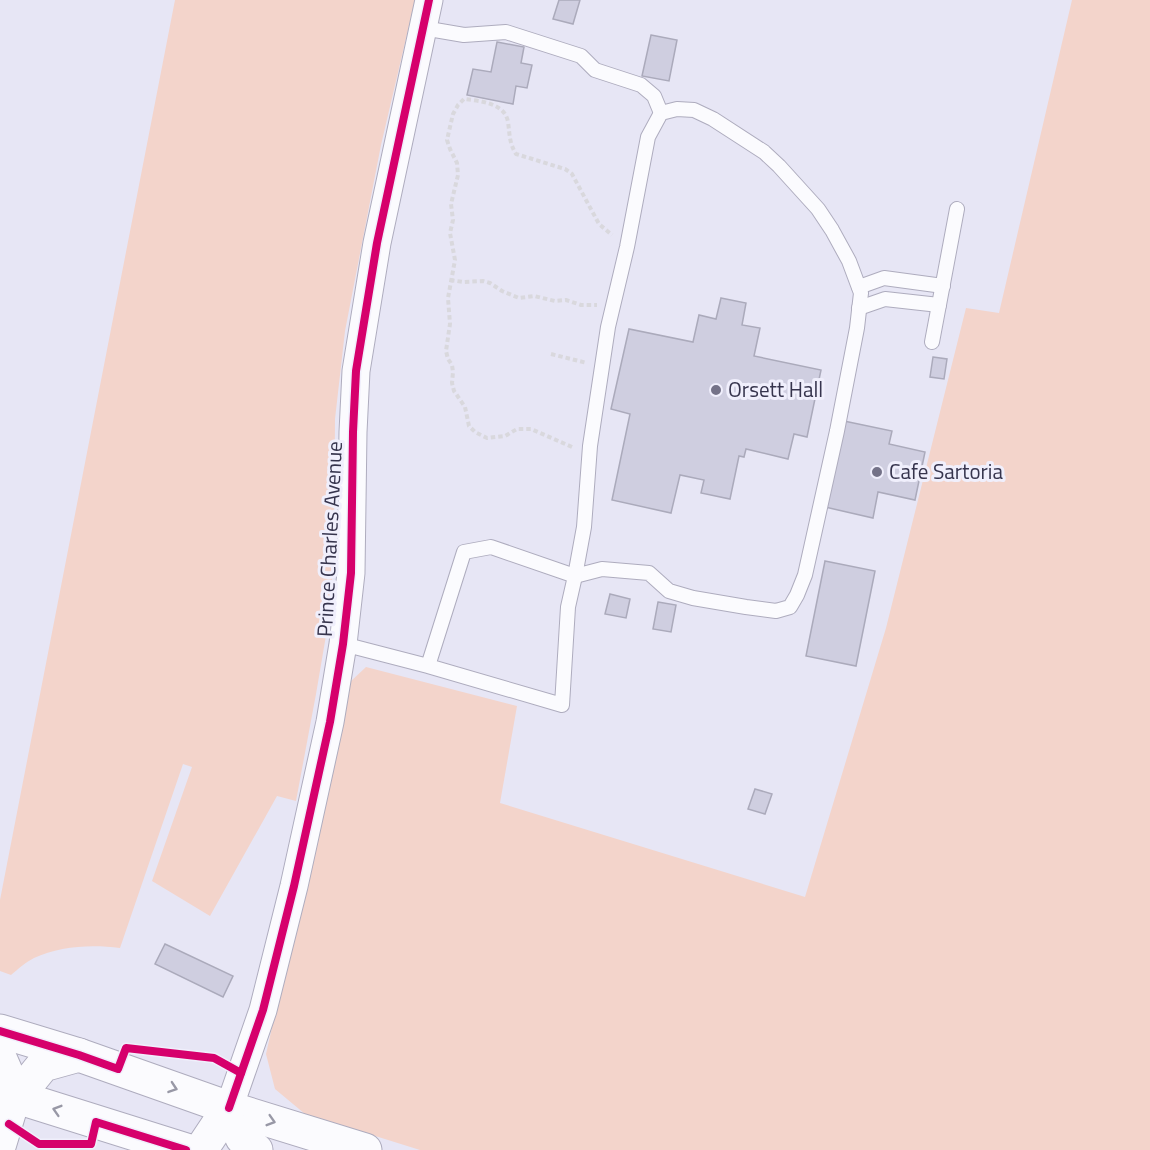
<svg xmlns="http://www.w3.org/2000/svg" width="1150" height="1150" viewBox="0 0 1150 1150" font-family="'Titillium Web',sans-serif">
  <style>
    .green { fill: #f3d4cb }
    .building { fill: #cfcee0; stroke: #abaabb; stroke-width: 1.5 }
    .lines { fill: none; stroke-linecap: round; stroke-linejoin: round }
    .service-casing { stroke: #aeacbe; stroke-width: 16 }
    .minor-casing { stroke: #aeacbe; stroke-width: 29 }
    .primary-casing { stroke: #aeacbe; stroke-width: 35 }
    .path { stroke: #d9d8dd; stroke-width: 4; stroke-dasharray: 4.5 3; stroke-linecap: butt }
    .service { stroke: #fbfbfe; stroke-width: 14 }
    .minor { stroke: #fbfbfe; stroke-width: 27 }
    .primary { stroke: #fbfbfe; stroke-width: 33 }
    .cycleway-casing { stroke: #f0effc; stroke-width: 11 }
    .cycleway { stroke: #d6006c; stroke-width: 8 }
    .oneway { stroke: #9898a6 }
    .poi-dot { fill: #747288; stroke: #f0effc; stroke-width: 2 }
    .labels { text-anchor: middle; stroke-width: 6; stroke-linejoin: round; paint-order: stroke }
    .poi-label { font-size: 21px; fill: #36344d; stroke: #f0effc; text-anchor: start }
    .street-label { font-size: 21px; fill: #36344d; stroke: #f0effc }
  </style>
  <rect width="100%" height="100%" fill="#e7e6f5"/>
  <g class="green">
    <path d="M175,0H415L381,145L345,331L335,419L334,546L330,612L316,694L296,801L277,796L210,916L152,881L192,767L183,764L120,948C92,944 59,946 34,958C26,962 18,969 11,975L0,971V900Z"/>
    <polygon points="1072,0 1150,0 1150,1150 420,1150 305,1114 275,1089 266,1054 349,683 366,667 517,706 500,803 805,897 886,628 966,308 999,313"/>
  </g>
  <g class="building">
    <polygon points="559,0 580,0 573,24 553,19"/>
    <polygon points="651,35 677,40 669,81 642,76"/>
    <polygon points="497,42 524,47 521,63 532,65 527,88 516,86 513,104 467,95 473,69 491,72"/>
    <polygon points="721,298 746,303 742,325 760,328 754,356 821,370 807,437 794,434 788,459 746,449 744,457 739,456 730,499 701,493 704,480 680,475 671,513 612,500 630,414 611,409 629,329 693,342 699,315 716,319"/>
    <polygon points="933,357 947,359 944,379 930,377"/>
    <polygon points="844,421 892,431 889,444 925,452 915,500 878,492 873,518 825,507"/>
    <polygon points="825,561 875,571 856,666 806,656"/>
    <polygon points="610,594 630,599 626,618 605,614"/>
    <polygon points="658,602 676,605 671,632 653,629"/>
    <polygon points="755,789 772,794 765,814 748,809"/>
    <polygon points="165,944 233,976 223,997 155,964"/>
  </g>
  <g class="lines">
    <g class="service-casing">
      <g id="service">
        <polyline points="423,28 464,35 506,32 581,56 595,70 641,85 654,96 661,113"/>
        <polygon points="677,109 694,110 713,119 764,152 779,166 818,209 832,230 849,261 861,293 857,328 837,431 805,575 797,595 790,607 776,611 746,607 693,598 669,591 649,573 602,569 575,576 584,527 590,446 608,327 627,247 648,137 661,113"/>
        <polyline points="859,287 884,278 943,286"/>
        <polyline points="859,308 885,299 939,305"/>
        <polyline points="932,342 957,209"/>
        <polyline points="343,644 428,666 464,552 491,547 575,576 568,607 562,705 428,666"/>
      </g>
    </g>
    <g class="minor-casing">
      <g id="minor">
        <polyline points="229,1108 263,1010 294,886 330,722 343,644 351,573 353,432 356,371 377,243 429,0"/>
        <polyline points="1,1150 17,1097"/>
      </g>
    </g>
    <g class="primary-casing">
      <g id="primary">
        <polyline points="0,1031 79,1055 229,1108 365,1150"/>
        <polyline points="0,1058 17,1097"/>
        <polyline points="0,1090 17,1097 186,1150"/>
        <polyline points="17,1097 43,1065 79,1055"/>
        <polyline points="229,1108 242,1138 256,1150"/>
        <polyline points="201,1150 229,1108"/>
      </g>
    </g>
    <g class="path">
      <polyline points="450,280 463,282 483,281 490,283 502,291 519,298 534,296 555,301 566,300 581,305 597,305"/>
      <polyline points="551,354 587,363"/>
      <path d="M572,447L531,429H517L505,436L487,438L475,432L469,426L465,407L454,391L452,383L453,372L452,365L448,359L446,351L450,324L448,298L455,260L450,233L453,220L451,204L458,175L457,163L450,149L447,140L453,114L458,105L464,99C480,101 505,103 508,122C510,136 509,142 516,154L565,169L572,174L599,224L612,235"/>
    </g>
    <use href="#service" class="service"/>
    <use href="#minor" class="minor"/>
    <use href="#primary" class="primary"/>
    <g class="cycleway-casing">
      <g id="cycleway">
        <polyline points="0,1031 79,1055 118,1069 126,1048 214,1058 241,1073"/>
        <polyline points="229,1108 263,1010 294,886 330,722 343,644 351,573 353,432 356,371 377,243 429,0"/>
        <polyline points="9,1124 39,1144 91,1144 96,1122 186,1150"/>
      </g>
    </g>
    <use href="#cycleway" class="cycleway"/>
  </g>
  <defs><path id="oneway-chevron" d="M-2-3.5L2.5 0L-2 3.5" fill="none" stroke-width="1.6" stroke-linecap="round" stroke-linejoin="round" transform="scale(1.5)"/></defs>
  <g class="oneway">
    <use href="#oneway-chevron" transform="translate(173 1088) rotate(19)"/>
    <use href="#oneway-chevron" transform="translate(57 1110) rotate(-163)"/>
    <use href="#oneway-chevron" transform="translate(271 1121) rotate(17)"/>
  </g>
  <g class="poi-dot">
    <circle cx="716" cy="390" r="6"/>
    <circle cx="877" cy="472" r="6"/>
  </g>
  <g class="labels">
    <g class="poi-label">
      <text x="728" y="397">Orsett Hall</text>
      <text x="889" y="479">Cafe Sartoria</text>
    </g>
    <g class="street-label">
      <text transform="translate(330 539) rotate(-87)" y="7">Prince Charles Avenue</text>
    </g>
  </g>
</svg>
